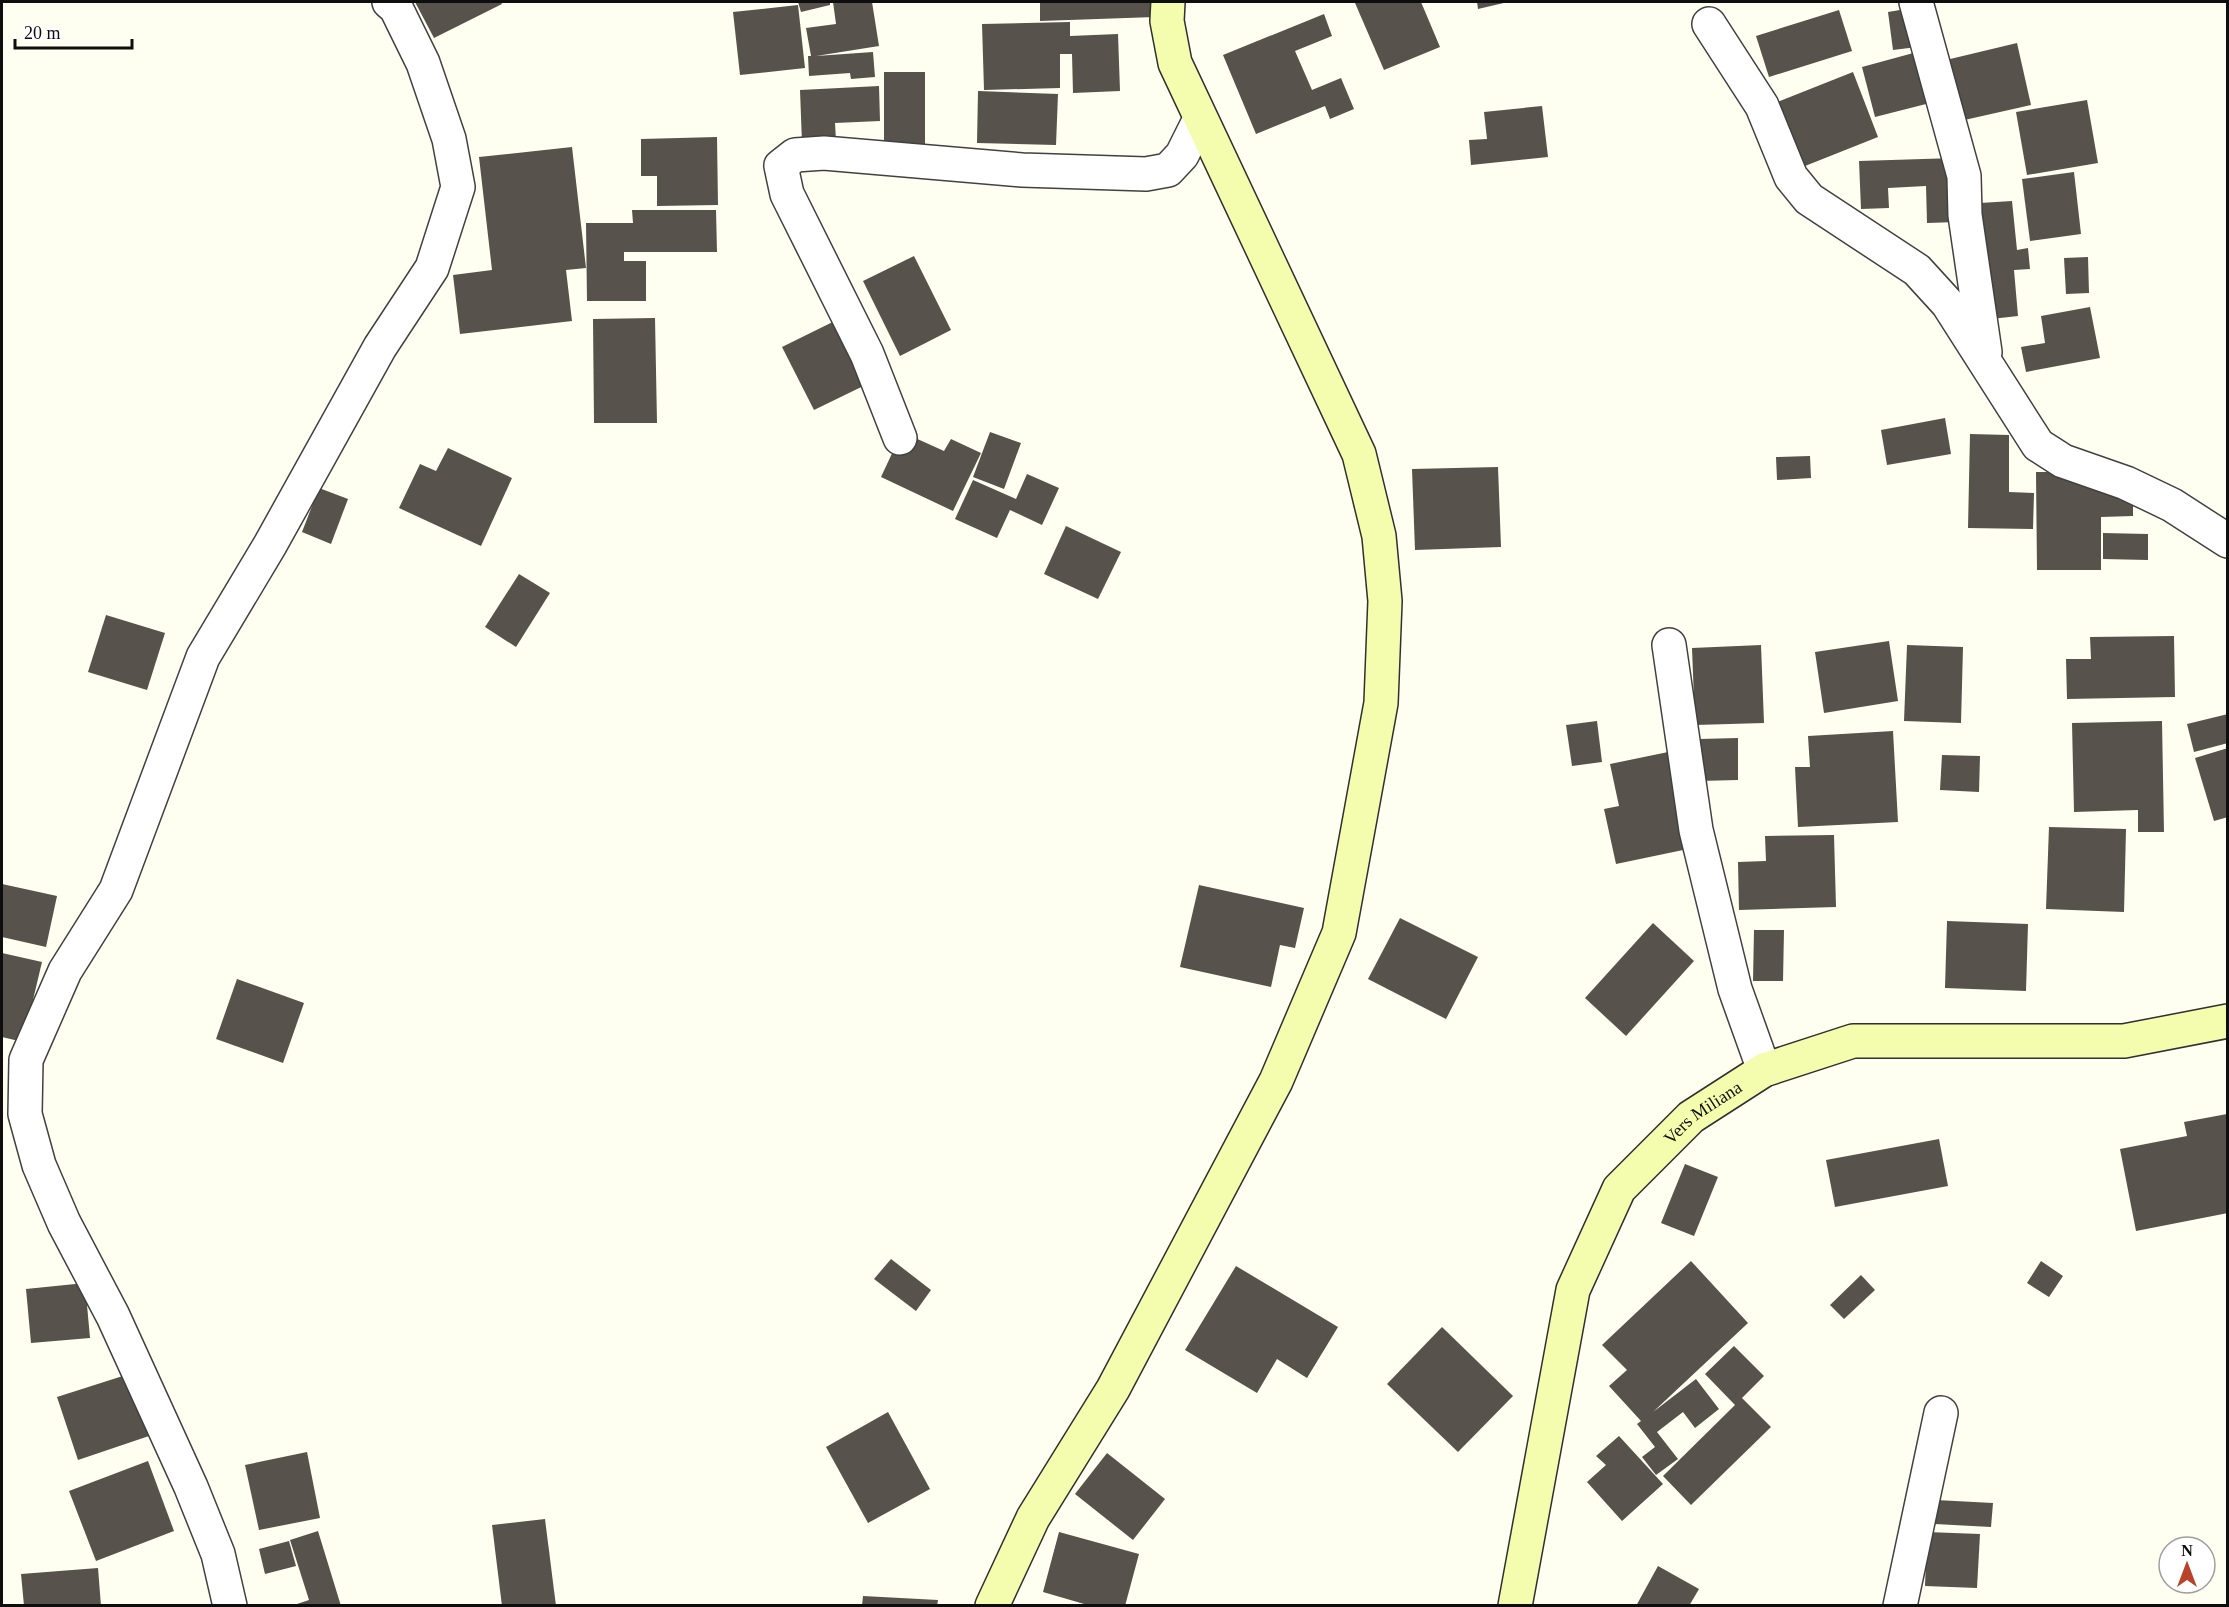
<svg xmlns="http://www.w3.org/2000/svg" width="2229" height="1607" viewBox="0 0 2229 1607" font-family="Georgia,serif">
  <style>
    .building { fill: #57524b }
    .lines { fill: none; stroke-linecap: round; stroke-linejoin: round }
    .street-casing { stroke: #414141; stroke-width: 36 }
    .secondary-casing { stroke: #303030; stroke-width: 36 }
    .street { stroke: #fff; stroke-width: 33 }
    .secondary { stroke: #f4fcad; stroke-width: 33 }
    .labels { text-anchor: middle; stroke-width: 6; stroke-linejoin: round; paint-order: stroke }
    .street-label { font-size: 18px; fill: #0e0e0e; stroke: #fff }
  </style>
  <rect width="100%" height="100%" fill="#fefff0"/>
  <g class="building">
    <polygon points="415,2 501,2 502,4 434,38"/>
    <polygon points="798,2 830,2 830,5 801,12"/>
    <polygon points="833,2 872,2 879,46 816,56 873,52 875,77 851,79 850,73 809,76 808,56 811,56 806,28 836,24"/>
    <polygon points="1040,2 1155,2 1155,17 1040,21"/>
    <polygon points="1358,2 1421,2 1440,47 1384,70 1355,3"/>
    <polygon points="1477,2 1508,2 1478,9"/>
    <polygon points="798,5 805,68 740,75 733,12"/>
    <polygon points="1912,8 1917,47 1893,50 1888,12"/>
    <polygon points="1839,10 1852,51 1769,77 1756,36"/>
    <polygon points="1324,14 1332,36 1295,51 1312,90 1341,78 1354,109 1330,119 1325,106 1256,134 1223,55"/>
    <polygon points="1070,22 1070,36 1118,34 1120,91 1073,93 1072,54 1060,54 1060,88 984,90 982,24"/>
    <polygon points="2017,43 2031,105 1960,121 1946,60"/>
    <polygon points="1917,52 1930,103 1875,117 1862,67"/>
    <rect x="884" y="72" width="41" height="73"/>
    <polygon points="1853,72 1878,137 1800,168 1775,103"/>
    <polygon points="879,86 880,121 835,123 836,141 802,143 800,90"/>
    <polygon points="978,91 1058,94 1056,145 977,143"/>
    <polygon points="2087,100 2098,163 2027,175 2016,112"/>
    <polygon points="1542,106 1548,157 1471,165 1469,140 1487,139 1484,112"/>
    <polygon points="717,137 718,205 657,206 657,176 641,176 641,139"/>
    <polygon points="572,147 586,268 566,270 572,321 460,334 453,275 492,270 479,157"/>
    <polygon points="1955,158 1957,222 1927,223 1926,186 1888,188 1889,208 1861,209 1859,161"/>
    <polygon points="2074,172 2081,234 2030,241 2022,179"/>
    <polygon points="2012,201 2017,250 2028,248 2030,269 2014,270 2018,316 1991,319 1980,203"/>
    <polygon points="632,210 716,210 717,252 624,252 624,261 646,261 646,301 587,301 586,223 633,223"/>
    <polygon points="914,256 951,330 900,356 863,281"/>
    <polygon points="2088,257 2089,293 2066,294 2064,258"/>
    <polygon points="2090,307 2100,358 2026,372 2021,347 2045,343 2041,316"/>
    <polygon points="857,310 888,374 814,410 782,347"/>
    <polygon points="655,318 657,423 594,423 593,319"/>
    <polygon points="1945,418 1951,454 1887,465 1881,430"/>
    <polygon points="902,432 944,451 951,439 981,453 953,511 881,477"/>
    <polygon points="990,432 1021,443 1004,489 973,477"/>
    <polygon points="1970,434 2009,435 2009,492 2034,493 2033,529 1968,528"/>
    <polygon points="448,448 512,478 481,546 399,508 420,464 436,471"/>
    <polygon points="1810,456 1811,478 1777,480 1776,457"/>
    <polygon points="1498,467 1501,547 1415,550 1412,469"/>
    <polygon points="2036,472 2133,472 2133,516 2101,517 2101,570 2037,570"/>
    <polygon points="1027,474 1059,488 1042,525 1010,510 997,538 955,519 973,480 1016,499"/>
    <polygon points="319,488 348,499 331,544 302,532"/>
    <polygon points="1066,526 1121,552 1098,599 1044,574"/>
    <polygon points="2103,533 2148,534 2148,560 2103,559"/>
    <polygon points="519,574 550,593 516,647 485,627"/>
    <polygon points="106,615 165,633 147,690 88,672"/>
    <polygon points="2174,636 2175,697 2067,699 2066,659 2091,659 2090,637"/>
    <polygon points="1889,641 1898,701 1824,713 1815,652"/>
    <polygon points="1761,645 1764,723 1695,725 1692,648"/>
    <polygon points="1907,645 1963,647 1961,723 1904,721"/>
    <polygon points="2228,714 2228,743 2194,752 2187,724"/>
    <polygon points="1597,721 1602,762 1572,766 1566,725"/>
    <polygon points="2162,721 2164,832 2138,832 2138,810 2074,812 2072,723"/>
    <polygon points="1893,731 1898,822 1798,827 1795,767 1810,767 1808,736"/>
    <polygon points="1738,738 1738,780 1699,781 1699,739"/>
    <polygon points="2228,748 2228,817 2214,821 2195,758"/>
    <polygon points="1673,751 1707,845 1616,864 1604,809 1619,806 1610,764"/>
    <polygon points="1942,755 1980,756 1979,792 1940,790"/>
    <polygon points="2049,827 2126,829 2124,912 2046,909"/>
    <polygon points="1834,835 1836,907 1739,910 1738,862 1766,861 1765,836"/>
    <polygon points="2,884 57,896 46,947 2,937"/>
    <polygon points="1199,885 1304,908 1295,948 1280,945 1271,987 1180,967"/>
    <polygon points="1400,918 1478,957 1446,1019 1368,979"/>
    <polygon points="1947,921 2028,924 2026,991 1945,988"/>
    <polygon points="1653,923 1694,961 1626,1036 1585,998"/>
    <polygon points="1754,930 1784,930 1783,981 1753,981"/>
    <polygon points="2,953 42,962 23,1042 2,1037"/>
    <polygon points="237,979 304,1003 283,1063 216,1039"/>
    <polygon points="2227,1114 2228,1213 2136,1231 2120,1149 2187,1136 2184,1122"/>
    <polygon points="1939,1139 1948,1186 1835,1207 1826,1160"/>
    <polygon points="1685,1164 1718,1177 1694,1236 1661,1223"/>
    <polygon points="891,1259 931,1290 916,1311 874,1279"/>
    <polygon points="1691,1261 1748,1323 1653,1412 1696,1379 1719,1409 1695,1428 1683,1412 1657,1432 1678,1459 1656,1475 1642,1457 1655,1447 1637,1424 1641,1421 1609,1386 1627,1370 1602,1345"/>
    <polygon points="2041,1261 2063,1276 2049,1297 2027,1283"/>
    <polygon points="1236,1266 1338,1327 1307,1378 1277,1359 1257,1393 1185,1350"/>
    <polygon points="1861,1275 1875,1290 1844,1319 1830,1305"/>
    <polygon points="85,1283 90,1338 31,1343 26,1289"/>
    <polygon points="1442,1327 1513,1396 1458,1452 1387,1384"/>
    <polygon points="1734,1346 1764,1376 1742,1398 1771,1427 1691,1505 1663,1476 1735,1405 1705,1374"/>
    <polygon points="129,1374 149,1436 78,1460 57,1397"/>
    <polygon points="888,1412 930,1489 868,1523 826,1447"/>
    <polygon points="1619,1436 1663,1484 1622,1521 1587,1482 1606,1465 1596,1456"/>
    <polygon points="307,1452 320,1518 259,1530 245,1465"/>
    <polygon points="1107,1453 1165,1499 1133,1540 1075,1494"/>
    <polygon points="148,1461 174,1531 96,1561 69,1491"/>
    <polygon points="1936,1500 1993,1503 1991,1527 1935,1524"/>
    <polygon points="545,1519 556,1606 502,1606 492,1525"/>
    <polygon points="318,1531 341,1606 291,1606 309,1600 290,1540"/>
    <polygon points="1059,1532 1139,1554 1125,1606 1091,1606 1043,1592"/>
    <polygon points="1927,1532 1980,1534 1977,1588 1925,1586"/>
    <polygon points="289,1541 296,1566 265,1574 259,1549"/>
    <polygon points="1658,1566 1699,1589 1689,1606 1636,1606"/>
    <polygon points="98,1568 101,1606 24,1606 21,1574"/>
    <polygon points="863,1596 938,1600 937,1606 862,1606"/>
  </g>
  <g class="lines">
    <g class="street-casing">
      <g id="street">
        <polyline points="1916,2 1964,176 1965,215 1985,352"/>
        <polyline points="1709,24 1762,106 1791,177 1809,199 1917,270 1948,304 2038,445 2063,461 2126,483 2172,505 2228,541"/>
        <polyline points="900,438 867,354 787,194 781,166 795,155 824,153 1022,170 1146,174 1168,170 1182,155 1200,119"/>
        <polyline points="1669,645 1696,830 1735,989 1764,1070"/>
        <polyline points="230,1606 218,1554 191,1487 113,1316 64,1223 39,1165 25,1114 26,1060 65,971 116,890 203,657 270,545 380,347 432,268 458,187 449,139 423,63 396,8 389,2"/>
        <polyline points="1900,1606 1941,1413"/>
      </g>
    </g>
    <g class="secondary-casing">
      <g id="secondary">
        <polyline points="992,1606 1033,1518 1113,1389 1276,1081 1339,933 1381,703 1385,601 1379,536 1359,454 1175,63 1167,21 1168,2"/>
        <path id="s1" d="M1515,1606L1573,1290L1619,1189L1691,1117L1764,1070L1853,1041H2124L2228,1021"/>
      </g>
    </g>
    <use href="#street" class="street"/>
    <use href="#secondary" class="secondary"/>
  </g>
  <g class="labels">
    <g class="street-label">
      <text dy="6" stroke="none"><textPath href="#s1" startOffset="546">Vers Miliana</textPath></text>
    </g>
  </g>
  <rect width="2229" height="1607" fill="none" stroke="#0e0e0e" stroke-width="6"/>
  <g transform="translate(2187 1565)"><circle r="28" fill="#ffffff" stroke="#9f9f9f" stroke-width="1.5"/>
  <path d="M0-4.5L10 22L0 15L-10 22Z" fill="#bb422a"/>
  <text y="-9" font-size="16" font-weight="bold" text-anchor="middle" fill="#0e0e0e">N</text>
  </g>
  <path d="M15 39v9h117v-9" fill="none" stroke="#0e0e0e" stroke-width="3"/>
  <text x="24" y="39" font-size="18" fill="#0e0e0e" stroke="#ffffff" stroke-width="4.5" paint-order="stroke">20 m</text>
</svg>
